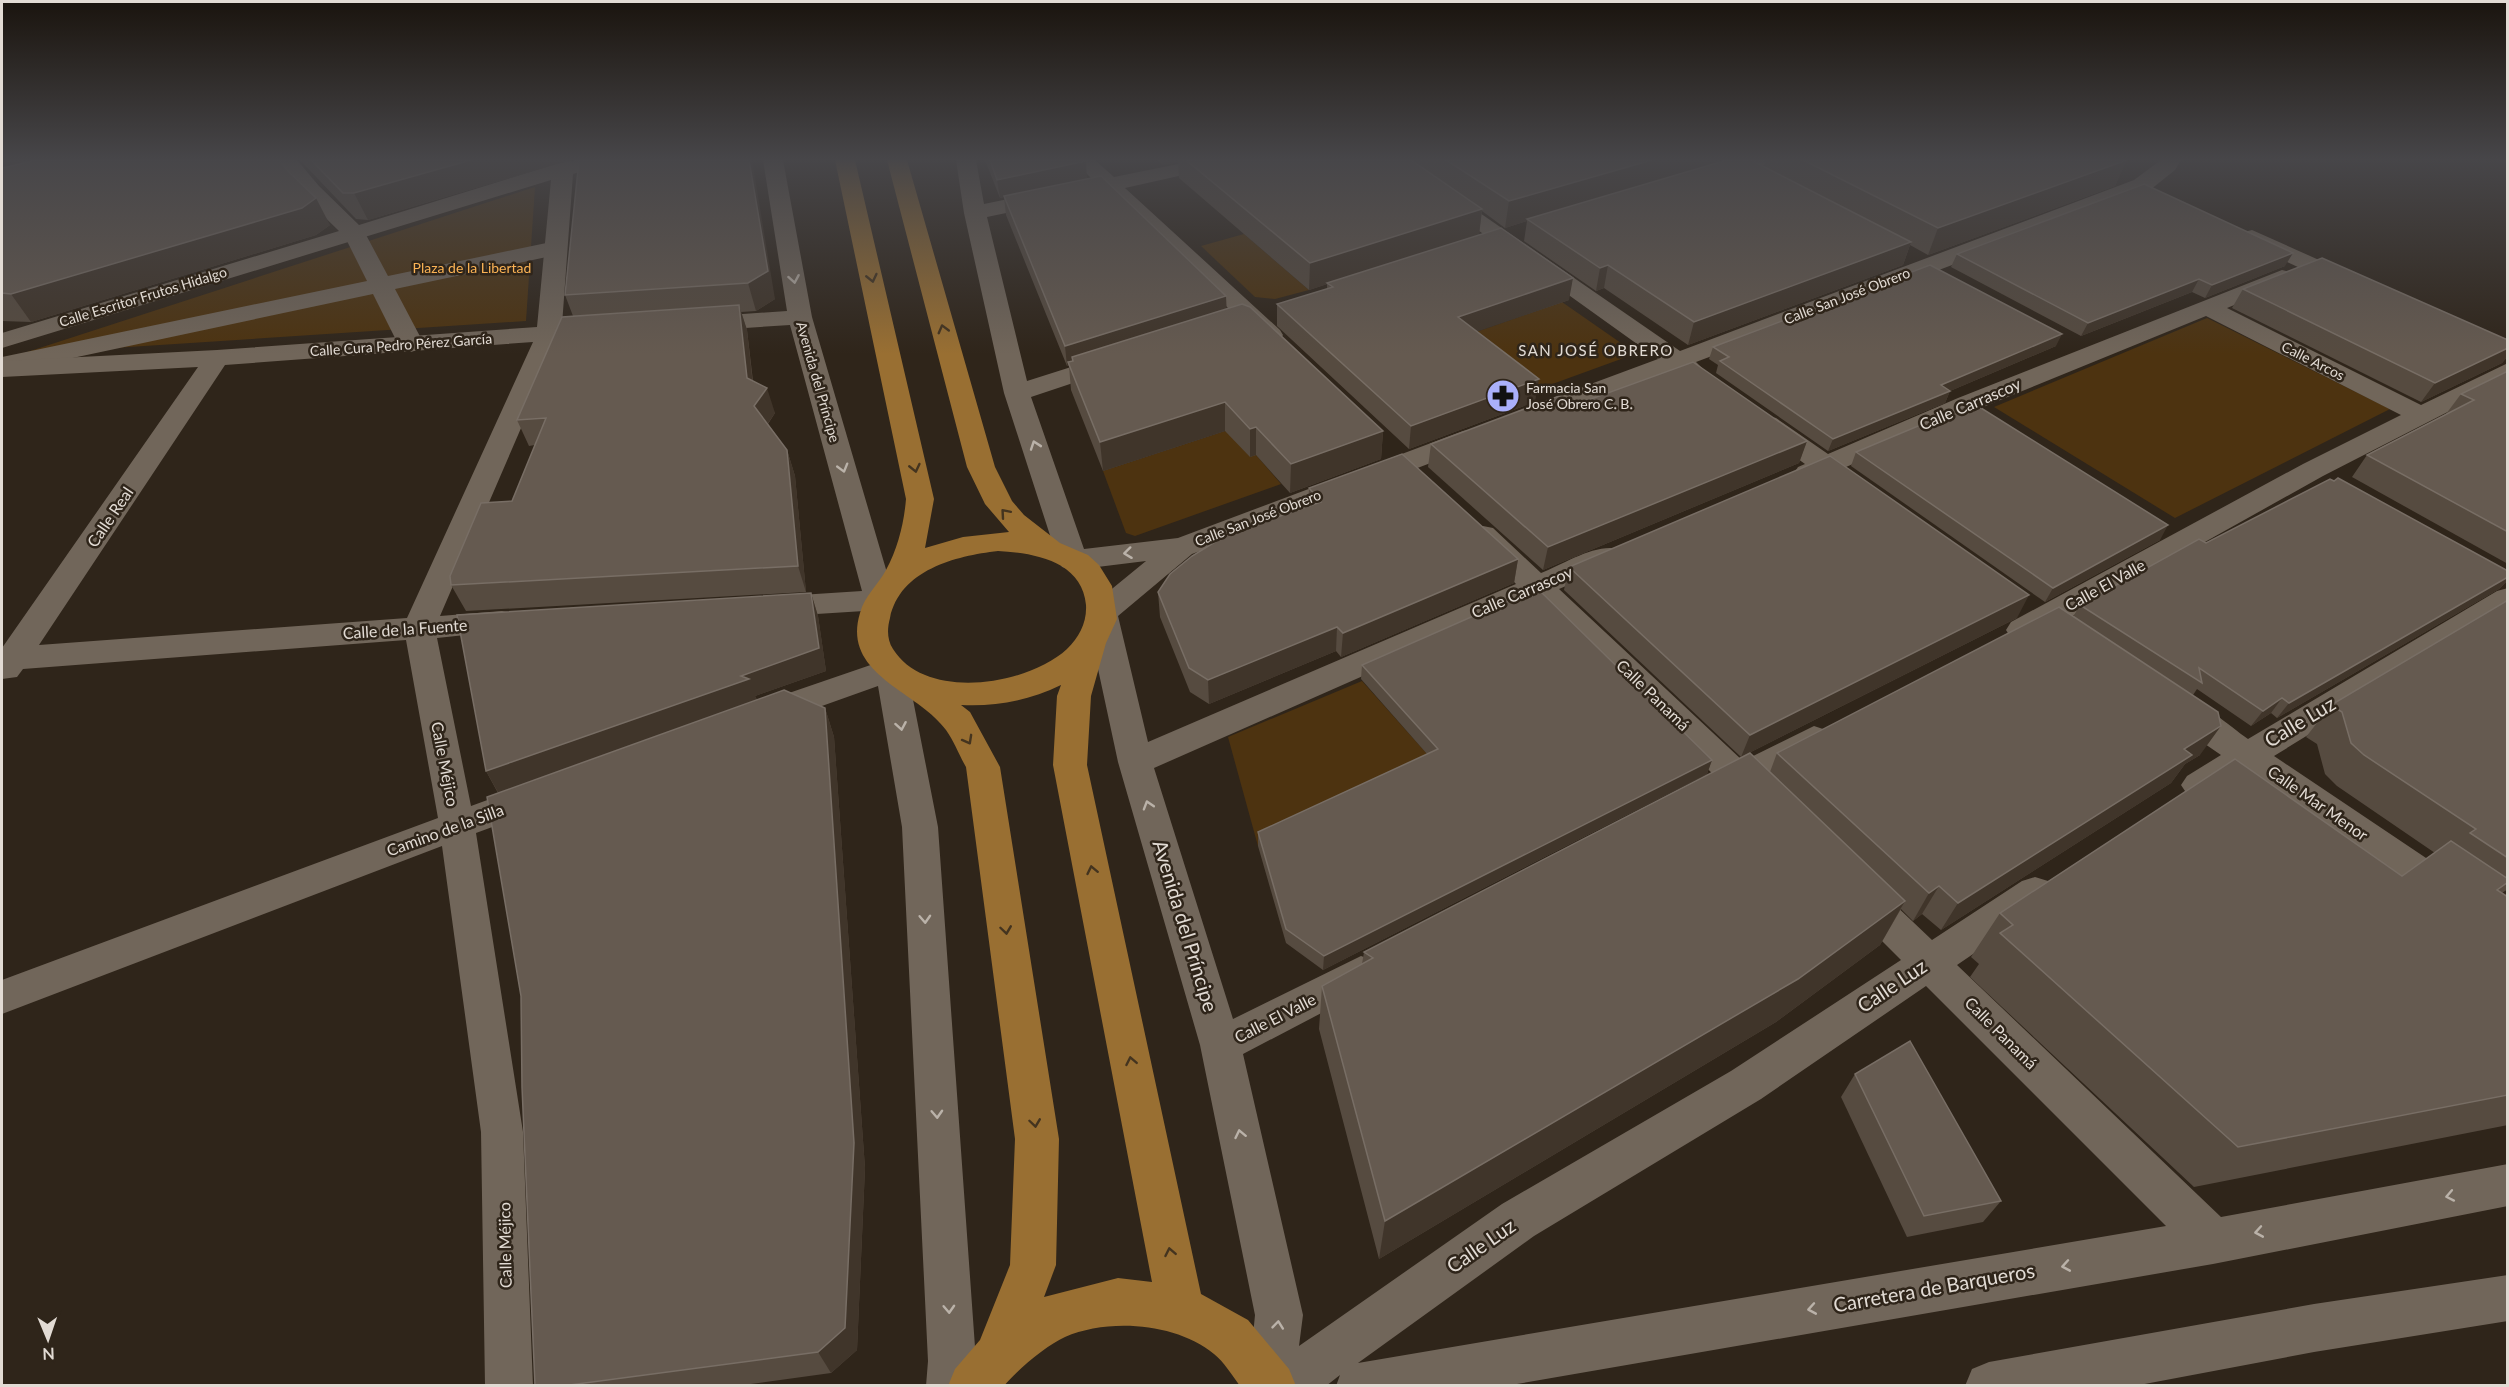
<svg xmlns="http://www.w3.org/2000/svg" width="2509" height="1387" viewBox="0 0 2509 1387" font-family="Lato,sans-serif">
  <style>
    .green { fill: #4d3310 }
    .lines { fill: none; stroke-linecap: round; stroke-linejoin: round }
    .pedestrian { fill: #71665a; fill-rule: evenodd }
    .minor { fill: #71665a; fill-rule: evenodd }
    .secondary { fill: #71665a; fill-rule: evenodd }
    .primary { fill: #996f32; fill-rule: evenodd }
    .wall { fill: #564b40 }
    .shaded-wall { fill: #40352a }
    .building { fill: #655a50; stroke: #786e65; stroke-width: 1.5 }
    .oneway { stroke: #44341f }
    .oneway2 { stroke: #bab2a9 }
    .labels { text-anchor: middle; stroke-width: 5; stroke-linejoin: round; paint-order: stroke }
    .far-park-label { font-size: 14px; fill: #fbb355; stroke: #2f251a }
    .far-street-label { font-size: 14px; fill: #e2dbd4; stroke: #2f251a }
    .far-poi-label { font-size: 14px; fill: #e2dbd4; stroke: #2f251a; text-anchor: start }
    .far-neighbourhood-label { font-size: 15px; letter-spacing: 1.5px; fill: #e2dbd4; stroke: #2f251a }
    .street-label { font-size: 16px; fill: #e2dbd4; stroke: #2f251a }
    .near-street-label { font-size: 20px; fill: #e2dbd4; stroke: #2f251a }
  </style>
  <rect width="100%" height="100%" fill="#2f251a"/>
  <g class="green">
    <polygon points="535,187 526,321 21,354"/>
    <polygon points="1244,234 1309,290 1275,299 1255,297 1201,246"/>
    <polygon points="1562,302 1631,350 1632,355 1525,394 1456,339"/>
    <polygon points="2207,318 2390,409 2175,518 1994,407"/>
    <polygon points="1225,431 1256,455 1281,484 1135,536 1126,533 1103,471"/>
    <polygon points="1362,681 1436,764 1258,846 1228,737"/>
  </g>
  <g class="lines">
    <polygon class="pedestrian" points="354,226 362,228 365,233 388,276 556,241 564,243 567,248 564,253 556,255 395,289 424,344 420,349 411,352 402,349 398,344 373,294 2,373 2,357 367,281 343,233 346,228"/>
    <g class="minor">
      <path d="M276,160H297L319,186L359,225L556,164L576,160H606L603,164L573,174L562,325L577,327L580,332L577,337L559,340L440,616L502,611L513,614L518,622L513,630L437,638L471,806L531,784L544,788L549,798L544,808L476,833L523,1132L533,1386H485L481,1132L442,846L2,1014V980L438,818L406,640L23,669L17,677L2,679V648L198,367L2,377V361L217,350L537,327L551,180L2,348V333L339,231L303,196ZM533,342L407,618L39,645L225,365Z"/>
      <polygon points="763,160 783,160 812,317 895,600 891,607 880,610 769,617 758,614 753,607 758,600 769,597 862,591 790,325 700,331 691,329 688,324 691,319 700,317 787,311"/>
      <path d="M956,160H976L984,204L1094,181L1073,160H1095L1114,177L1198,160H1235L1232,164L1125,188L1280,330L1283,335L1280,340L1271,342L1262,340L1105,192L987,217L1027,381L1112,354L1121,357L1125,362L1121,367L1031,397L1084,549L1178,538L1463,431L1473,429L1483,431L1487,437L1483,443L1192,554L1118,616L1148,742L1516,584L1468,535L1473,528L1483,526L1493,528L1541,573C1564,564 1595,543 1619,549L1623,556L1619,563L1559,589L1743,761L1814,726L1826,730L1831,739L1826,748L1764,781L1777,797L1772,807C1755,812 1748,808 1735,796L1724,799L1712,795L1706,786L1714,775L1533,601L1154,768L1233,1019L1361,956L1375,961L1381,973L1375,985L1243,1054L1303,1315L1299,1346L1502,1204L1731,1071L1901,960L1845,904L1839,893L1845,882L1858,878L1871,882L1932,940L2022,881L2035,877L2048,881L2054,892L2048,903L1957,965L2221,1217L2508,1164V1206L2213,1264L1505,1386H1336L1340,1375L1326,1386H1248L1255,1315L1200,1045L1118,762L1086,613L1091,606L1146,561L1073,570L1062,567L1058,560L1004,393L964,213ZM1926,986L2166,1226L1358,1363L1534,1236L1761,1099Z"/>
      <polygon points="1380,160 1403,160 1680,351 2134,180 2161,160 2181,160 2175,170 2150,190 1696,362 1704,370 1700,375 1691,378 1674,370 1527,425 1518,423 1514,417 1518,411 1658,359"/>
      <polygon points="1740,160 1771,160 1768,164 1711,181 1704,179 1700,175 1704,171"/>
      <polygon points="2252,230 2357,277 2361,282 2357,287 2341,287 2244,242 2241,237 2244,232"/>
      <path d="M2282,270L2290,272L2294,277L2290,282L2227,308L2421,405L2508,363V381L2323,476L2033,638L2022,641L2011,638L2006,630L2011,622L2303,464L2401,415L2206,316L1976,410L1846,467L1869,486L1865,492C1847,497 1837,487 1823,477L1808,482L1798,479L1794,473L1798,467L1805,464L1758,430L1754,424L1758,418L1767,416L1776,418L1828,454L1958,398Z"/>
      <path d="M2508,588V612L2274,756L2508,913V950L2494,945L2247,773C2227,785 2209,802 2187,794L2181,785L2187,776L2221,755L2167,718L2162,709L2167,700C2195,692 2226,724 2248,739L2497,591Z"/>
      <polygon points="891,658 902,661 907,669 938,827 976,1361 974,1386 926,1386 928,1361 902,827 878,686 763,727 751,724 746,715 751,706"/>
    </g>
    <polygon class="secondary" points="2508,1275 2508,1321 2314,1352 2134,1386 1965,1386 1972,1369 1989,1362 2314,1304"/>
    <path class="primary" d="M835,160H855L934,499L925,548L963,537L1009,532L985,504L967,467L887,160H907L995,467L1012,501L1024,515L1060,543L1088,555L1099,565L1112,586L1117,619L1106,643L1091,696L1087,765L1201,1294L1248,1320L1289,1369L1296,1386H1240C1232,1375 1224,1362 1214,1354C1176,1323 1109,1318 1065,1337C1047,1345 1017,1370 1004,1386H948L955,1369L980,1340L1010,1265L1015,1139L966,767C959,755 954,741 946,730C918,691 841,675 860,613C865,595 878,585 886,570C898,548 904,523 906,499ZM998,551C1034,553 1082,561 1086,605C1087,623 1079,637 1067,649C1028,685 926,702 893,649C887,640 887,629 890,618C900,570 955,556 998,551ZM1061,685L1057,696L1053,765L1152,1282L1118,1278L1044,1297L1056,1265L1059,1139L1000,767L970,712L961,705C996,707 1030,700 1061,685Z"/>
  </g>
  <g class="wall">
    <polygon points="2,160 330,225 316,235 31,322 2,321"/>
    <polygon points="300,160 570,160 368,220 356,219"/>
    <polygon points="579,160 775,299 756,311 741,312 747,330 753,381 775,413 768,424 787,450 795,476 806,592 466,611 451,585 512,501 535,445 529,446 517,420 573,316 565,295"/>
    <polygon points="985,160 1084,160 1087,179 1227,309 1383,431 1381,459 1290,493 1256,455 1250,457 1225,431 1103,471 1071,390 1069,366 1067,366 1006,215 1004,197 1000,198"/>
    <polygon points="1157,160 1720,160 1719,162 1764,166 1766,160 2126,160 2115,186 1928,255 1910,245 1903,265 1688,345 1604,288 1596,291 1524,241 1527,221 1505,228 1482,211 1479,235 1569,300 1477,331 1535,402 1409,449 1277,326 1277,304 1327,289 1327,284 1309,290 1179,178 1178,162 1163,165"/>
    <polygon points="1957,254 2285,266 2205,298 2192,292 2081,336 1951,267"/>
    <polygon points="2243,289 2508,340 2508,356 2502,363 2421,402 2232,308"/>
    <polygon points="2056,346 1950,391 1945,403 1828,451 1716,373 1718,365 1709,359 1713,347"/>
    <polygon points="2508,371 2508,564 2352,477 2367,455 2446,414 2461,394"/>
    <polygon points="1572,406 1807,441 1799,463 1543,570 1428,467 1431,444"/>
    <polygon points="1856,452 2160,540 2045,602 1851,466"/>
    <polygon points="1309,488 1518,559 1514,583 1341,657 1336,651 1209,704 1190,692 1160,617 1158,592 1308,506"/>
    <polygon points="2206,543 2508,571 2508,580 2499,589 2277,718 2271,713 2251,726 2197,689 2193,695 2200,755 2185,764 2171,783 1941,930 1922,914 1913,921 1901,909 1880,945 1776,1022 1379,1259 1319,1029 1322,986 1362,964 1364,952 1770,772 1777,753 2073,617 2080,605"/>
    <polygon points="1569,567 2017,618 1741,757 1564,590"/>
    <polygon points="811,593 818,616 826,671 755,696 757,700 825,708 834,737 865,1168 857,1350 831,1373 736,1386 535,1386 521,996 498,793 486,771"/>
    <polygon points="2508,600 2508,889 2502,893 2508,897 2508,1125 2194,1187 1970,977 1979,964 1971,957 2000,913 2402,876 2435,853 2337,786 2325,774 2317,744 2306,737 2331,705"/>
    <polygon points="1362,665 1712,760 1707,774 1323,970 1286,943 1258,846 1258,832 1427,754 1361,679"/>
    <polygon points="1855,1074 2001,1201 1983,1222 1907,1237 1841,1097"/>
  </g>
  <g class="shaded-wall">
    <polygon points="2,160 91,160 2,183"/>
    <polygon points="471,160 570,160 368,220 354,193"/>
    <polygon points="749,160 752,160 775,299 756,311 748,283"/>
    <polygon points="1163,160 1178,160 1178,162 1163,165"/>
    <polygon points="1652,160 1720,160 1718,163 1527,219 1527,221 1505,228 1509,201"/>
    <polygon points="2127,160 2115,186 1928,255 1938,228"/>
    <polygon points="1086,161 1087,180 1000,198 997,180"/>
    <polygon points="316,198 330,225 316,235 31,322 11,294"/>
    <polygon points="1482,209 1479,235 1309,290 1310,263"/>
    <polygon points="1911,242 1903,265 1688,345 1694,322"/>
    <polygon points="2293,253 2285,266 2205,298 2212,285"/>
    <polygon points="1608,265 1604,288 1596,291 1600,268"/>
    <polygon points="1573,278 1569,300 1456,339 1458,317"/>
    <polygon points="2199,279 2192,292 2081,336 2088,323"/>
    <polygon points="1226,296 1227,316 1072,357 1073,364 1068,362 1069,366 1067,366 1065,346"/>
    <polygon points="739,305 747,330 755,404 747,378"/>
    <polygon points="2062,334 2056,346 1950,391 1945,403 1828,451 1833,439 1941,385"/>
    <polygon points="2508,348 2508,356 2502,363 2421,402 2435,383"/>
    <polygon points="1539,379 1535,402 1409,449 1411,426"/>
    <polygon points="767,388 775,413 762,432 754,406"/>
    <polygon points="1225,402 1225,431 1103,471 1100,442"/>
    <polygon points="1256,427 1256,455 1250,457 1250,429"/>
    <polygon points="1383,431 1381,459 1290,493 1291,464"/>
    <polygon points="1807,441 1799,463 1543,570 1548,547"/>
    <polygon points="787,450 795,476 806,592 798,566"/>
    <polygon points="2168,525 2160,540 2045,602 2053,588"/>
    <polygon points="1518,559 1514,583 1341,657 1343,633"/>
    <polygon points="2508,577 2508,580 2499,589 2277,718 2289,703"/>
    <polygon points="811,593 818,616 826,671 755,696 758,702 499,794 486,771"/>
    <polygon points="2029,595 2017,618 1741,757 1750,735"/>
    <polygon points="1337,627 1336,651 1209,704 1208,680"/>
    <polygon points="2282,698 2271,713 2251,726 2263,711"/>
    <polygon points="825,708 834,737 865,1168 857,1350 831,1373 818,1352"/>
    <polygon points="2221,726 2200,755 2185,764 2171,783 1941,930 1958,903 2184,749"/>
    <polygon points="1712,760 1707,774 1323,970 1324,956"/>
    <polygon points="1939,886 1922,914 1913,921 1929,893"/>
    <polygon points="1905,901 1880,945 1776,1022 1379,1259 1385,1221"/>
  </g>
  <g class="building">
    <polygon points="36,160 279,160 288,171 316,198 302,208 11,294 2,293 2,168"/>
    <polygon points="311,160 471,160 354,193 343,193"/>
    <polygon points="579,160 749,160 768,271 748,283 565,295"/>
    <polygon points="990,160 1084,160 1086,161 997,180"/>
    <polygon points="1186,160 1411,160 1482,209 1310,263"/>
    <polygon points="1446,160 1652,160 1509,201"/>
    <polygon points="1727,160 1751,160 1911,242 1694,322 1608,265 1600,268 1527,219"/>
    <polygon points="1803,160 2127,160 1938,228"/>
    <polygon points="1101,176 1226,296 1065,346 1004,196"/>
    <polygon points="2144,184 2293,253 2212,285 2199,279 2088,323 1957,254"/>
    <polygon points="1501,228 1573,278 1458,317 1539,379 1411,426 1277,304 1333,287 1327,283"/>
    <polygon points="2322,258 2508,340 2508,348 2435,383 2243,289"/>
    <polygon points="1930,265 2062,334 1941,385 1950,391 1833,439 1720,361 1729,357 1713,347"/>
    <polygon points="1242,304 1250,307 1383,431 1291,464 1256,427 1250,429 1225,402 1100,442 1068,362 1073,361 1072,357"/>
    <polygon points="739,305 747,378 767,388 754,406 787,450 798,566 451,585 450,576 481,503 512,501 546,418 517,420 562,317"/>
    <polygon points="1693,362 1807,441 1548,547 1431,444 1559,396 1572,406"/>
    <polygon points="2508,371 2508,532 2367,455 2474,400 2461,394"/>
    <polygon points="1973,403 2168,525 2053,588 1856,452"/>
    <polygon points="1402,454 1518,559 1343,633 1337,627 1208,680 1189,668 1158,592 1170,574 1192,556 1228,534 1321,502 1309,488"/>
    <polygon points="1830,456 2029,595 1750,735 1569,567"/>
    <polygon points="2338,478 2508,571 2508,577 2289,703 2282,698 2263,711 2199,668 2202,683 2080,605 2199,539 2206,543 2330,479 2334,481"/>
    <polygon points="1537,588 1712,760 1324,956 1286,929 1258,832 1438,749 1362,665"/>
    <polygon points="811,593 819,648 741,676 749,679 486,771 457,615"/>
    <polygon points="2508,600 2508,858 2470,833 2476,829 2364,755 2351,743 2342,712 2331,705"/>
    <polygon points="2059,607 2218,712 2221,726 2184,749 2192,755 1958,903 1939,886 1929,893 1777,753"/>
    <polygon points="784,690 825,708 854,1143 845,1328 818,1352 562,1386 535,1386 522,1087 521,996 487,797"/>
    <polygon points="1750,753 1905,901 1798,979 1385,1221 1322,986 1373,958 1364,952"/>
    <polygon points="2235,759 2402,876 2451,841 2508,879 2508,882 2497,890 2508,897 2508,1095 2238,1147 2000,933 2013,925 2000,913"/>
    <polygon points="1910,1041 2001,1201 1924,1216 1855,1074"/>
  </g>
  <defs><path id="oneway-chevron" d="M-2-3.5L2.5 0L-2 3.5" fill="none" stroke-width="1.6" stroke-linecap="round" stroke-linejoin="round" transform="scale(1.5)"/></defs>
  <g class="oneway">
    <use href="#oneway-chevron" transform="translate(872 278) rotate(77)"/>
    <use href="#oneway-chevron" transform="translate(943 329) rotate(-105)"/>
    <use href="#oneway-chevron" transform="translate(915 468) rotate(77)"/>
    <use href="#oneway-chevron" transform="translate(1005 513) rotate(-131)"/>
    <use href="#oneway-chevron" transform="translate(968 740) rotate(61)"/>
    <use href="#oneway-chevron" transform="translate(1092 870) rotate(-102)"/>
    <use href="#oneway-chevron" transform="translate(1006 930) rotate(82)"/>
    <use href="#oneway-chevron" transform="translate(1131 1061) rotate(-101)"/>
    <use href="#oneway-chevron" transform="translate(1035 1123) rotate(82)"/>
    <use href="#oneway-chevron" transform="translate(1170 1252) rotate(-101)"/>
  </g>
  <g class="oneway2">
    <use href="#oneway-chevron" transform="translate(794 279) rotate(80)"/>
    <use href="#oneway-chevron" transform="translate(1035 445) rotate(-109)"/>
    <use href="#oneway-chevron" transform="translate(843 468) rotate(74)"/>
    <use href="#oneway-chevron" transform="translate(1128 553) rotate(173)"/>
    <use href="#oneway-chevron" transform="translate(901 726) rotate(80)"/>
    <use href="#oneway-chevron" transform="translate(1148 805) rotate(-107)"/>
    <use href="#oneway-chevron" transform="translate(925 919) rotate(87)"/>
    <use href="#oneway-chevron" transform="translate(937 1114) rotate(87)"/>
    <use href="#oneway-chevron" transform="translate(1240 1134) rotate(-102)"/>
    <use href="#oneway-chevron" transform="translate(2450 1196) rotate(169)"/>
    <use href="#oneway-chevron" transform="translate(2259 1232) rotate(170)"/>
    <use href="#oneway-chevron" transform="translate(2066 1266) rotate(170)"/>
    <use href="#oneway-chevron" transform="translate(949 1309) rotate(87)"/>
    <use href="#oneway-chevron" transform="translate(1812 1309) rotate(170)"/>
    <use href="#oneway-chevron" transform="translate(1278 1325) rotate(-84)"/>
  </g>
  <linearGradient id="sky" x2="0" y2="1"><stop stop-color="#1a140e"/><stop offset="0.45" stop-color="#474649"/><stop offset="1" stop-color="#474649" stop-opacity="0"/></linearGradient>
  <rect width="2509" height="354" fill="url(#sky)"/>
  <defs>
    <g id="pharmacy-disc" transform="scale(1.725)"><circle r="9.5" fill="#aab0fb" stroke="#2f251a"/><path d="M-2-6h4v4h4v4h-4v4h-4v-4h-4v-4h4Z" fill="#111"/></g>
  </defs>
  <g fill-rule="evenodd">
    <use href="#pharmacy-disc" x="1503" y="396"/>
  </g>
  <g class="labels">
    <g class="far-park-label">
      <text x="472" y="273">Plaza de la Libertad</text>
    </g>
    <g class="far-street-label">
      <text transform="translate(1847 296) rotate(-21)" y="5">Calle San José Obrero</text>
      <text transform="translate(143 297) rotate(-17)" y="5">Calle Escritor Frutos Hidalgo</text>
      <text transform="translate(401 345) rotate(-4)" y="5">Calle Cura Pedro Pérez García</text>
      <text transform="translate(2313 361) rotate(27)" y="5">Calle Arcos</text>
      <text transform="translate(818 382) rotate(74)" y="5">Avenida del Príncipe</text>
      <text transform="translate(1258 518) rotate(-21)" y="5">Calle San José Obrero</text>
    </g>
    <g class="far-poi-label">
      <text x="1526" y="393">Farmacia San<tspan x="1526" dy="16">José Obrero C. B.</tspan></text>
    </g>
    <g class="far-neighbourhood-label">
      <text x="1596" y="356">SAN JOSÉ OBRERO</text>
    </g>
    <g class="street-label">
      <text transform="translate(1970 404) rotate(-23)" y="6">Calle Carrascoy</text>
      <text transform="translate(110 517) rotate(-56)" y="6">Calle Real</text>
      <text transform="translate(2105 585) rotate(-29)" y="6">Calle El Valle</text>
      <text transform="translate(1522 592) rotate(-23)" y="6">Calle Carrascoy</text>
      <text transform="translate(405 629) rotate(-4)" y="6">Calle de la Fuente</text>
      <text transform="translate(1653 695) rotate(44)" y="6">Calle Panamá</text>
      <text transform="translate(445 764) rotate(79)" y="6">Calle Méjico</text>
      <text transform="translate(2318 803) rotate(35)" y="6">Calle Mar Menor</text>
      <text transform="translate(445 830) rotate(-20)" y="6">Camino de la Silla</text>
      <text transform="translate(1275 1018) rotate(-27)" y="6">Calle El Valle</text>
      <text transform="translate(2001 1033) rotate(45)" y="6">Calle Panamá</text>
      <text transform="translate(505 1245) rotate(-91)" y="6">Calle Méjico</text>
    </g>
    <g class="near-street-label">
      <text transform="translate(2300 722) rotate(-31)" y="7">Calle Luz</text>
      <text transform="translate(1185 926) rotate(73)" y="7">Avenida del Príncipe</text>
      <text transform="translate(1892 986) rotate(-34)" y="7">Calle Luz</text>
      <text transform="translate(1481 1246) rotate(-35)" y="7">Calle Luz</text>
      <text transform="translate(1934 1288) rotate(-10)" y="7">Carretera de Barqueros</text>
    </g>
  </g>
  <rect width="2509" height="1387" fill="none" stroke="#e2dbd4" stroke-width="6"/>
  <g transform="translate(48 1339) rotate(178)" stroke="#2f251a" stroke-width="4.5" paint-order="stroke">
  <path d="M0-4.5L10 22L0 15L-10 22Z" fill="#e2dbd4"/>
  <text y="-9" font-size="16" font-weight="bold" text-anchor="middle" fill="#e2dbd4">N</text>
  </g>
</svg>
